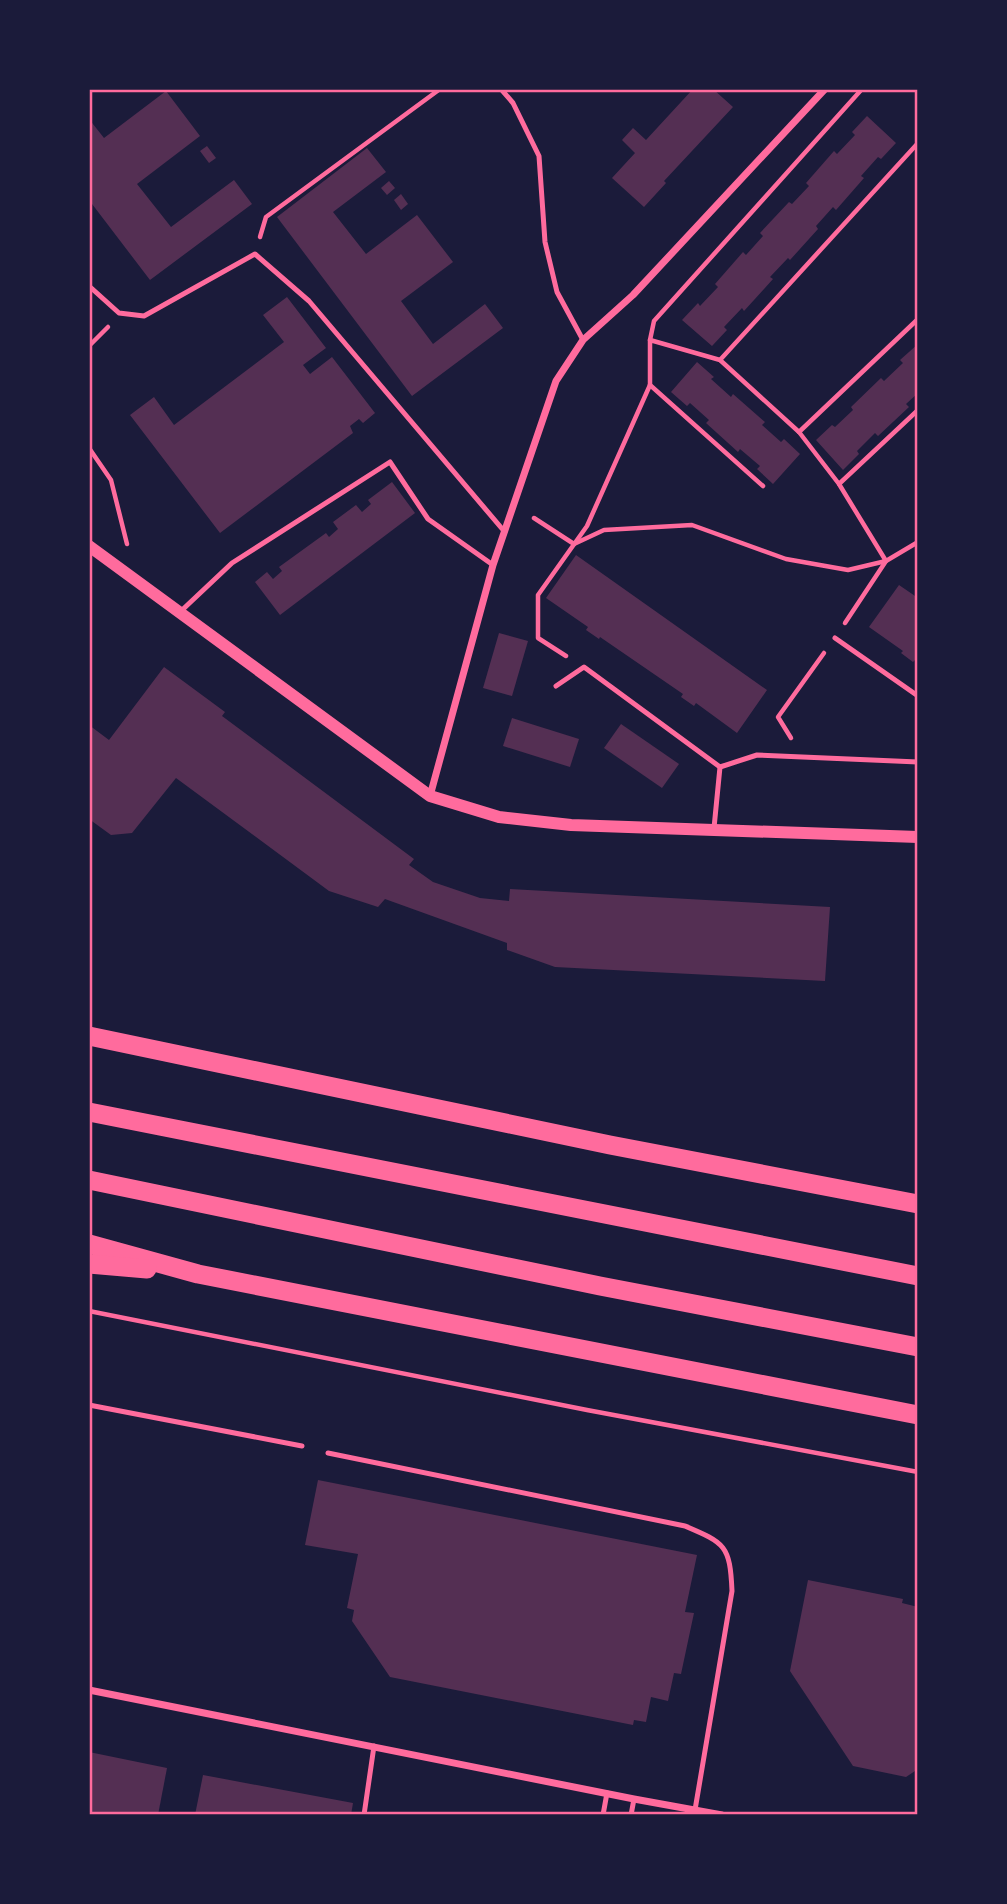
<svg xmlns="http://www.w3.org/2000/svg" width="1007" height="1904" viewBox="0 0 1007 1904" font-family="Cabin,sans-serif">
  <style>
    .building { fill: #542f53 }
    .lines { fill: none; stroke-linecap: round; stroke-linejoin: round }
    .path { stroke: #ff6b9d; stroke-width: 4.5 }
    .service { stroke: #ff6b9d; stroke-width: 5 }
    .minor { stroke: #ff6b9d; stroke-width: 7 }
    .tertiary { stroke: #ff6b9d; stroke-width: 12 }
    .trunk { stroke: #ff6b9d; stroke-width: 19 }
    .neatline { fill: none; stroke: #ff6b9d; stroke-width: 2.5 }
  </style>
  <rect width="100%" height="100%" fill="#1b1b3a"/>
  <g class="building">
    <polygon points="693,89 713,89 733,107 664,181 666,183 644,207 612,178 635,153 622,140 633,128 646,140"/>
    <polygon points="166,91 200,136 137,184 171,227 234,180 252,204 150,280 89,200 89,119 104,138"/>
    <polygon points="867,116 896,143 881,159 878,157 861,176 864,178 836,210 833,207 816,226 818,229 790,260 788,258 770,277 773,279 744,311 742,308 724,327 727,330 712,346 682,320 698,303 700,306 718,287 715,284 743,252 746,255 763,236 760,233 789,202 792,204 809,186 806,183 834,151 837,154 855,135 852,132"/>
    <polygon points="207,146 216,158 209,163 200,151"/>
    <polygon points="367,148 386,172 333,212 366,254 417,215 453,262 401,301 433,344 485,304 503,328 412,396 277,217"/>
    <polygon points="389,181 395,188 387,195 381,188"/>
    <polygon points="401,194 408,204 401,210 394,200"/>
    <polygon points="287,297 326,348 303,365 310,374 332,357 375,413 363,423 359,419 350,426 353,433 220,533 130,415 154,397 174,425 284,342 263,315"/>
    <polygon points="918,344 918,393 906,404 909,407 878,436 875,433 857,451 859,454 843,470 816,440 832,425 835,427 853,410 851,407 881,378 884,381 903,363 900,360"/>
    <polygon points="697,362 714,377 711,379 731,397 733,394 765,422 762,425 781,442 784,439 800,454 773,484 757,469 760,466 740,449 738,452 706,423 709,420 690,403 687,406 671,392"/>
    <polygon points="392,482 415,513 280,615 255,582 267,572 273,579 282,571 279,567 326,533 329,537 338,529 333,522 356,505 362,512 371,504 368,500"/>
    <polygon points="576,555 767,690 737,733 696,703 694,706 681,697 683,694 600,637 599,639 586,630 588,627 546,598"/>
    <polygon points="899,585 918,598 918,662 915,660 913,662 901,653 903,651 869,627"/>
    <polygon points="499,633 528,641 512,696 483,688"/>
    <polygon points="164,667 225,712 222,716 414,859 409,865 433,882 480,898 509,901 510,889 830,907 825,981 555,967 507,950 507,943 385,899 378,907 329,891 176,778 132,833 111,835 89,819 89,725 109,740"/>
    <polygon points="512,718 579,739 570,767 503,746"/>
    <polygon points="621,724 679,764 662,788 604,748"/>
    <polygon points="318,1480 697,1555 685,1612 694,1613 681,1674 674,1673 668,1701 651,1697 646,1722 634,1720 633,1725 390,1677 352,1621 354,1610 347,1608 358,1554 305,1545"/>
    <polygon points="808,1580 903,1599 902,1603 918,1607 918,1769 906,1777 853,1766 790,1671"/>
    <polygon points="89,1752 167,1768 158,1815 89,1815"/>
    <polygon points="203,1775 353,1803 351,1815 195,1815"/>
  </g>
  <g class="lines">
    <g class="path">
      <polyline points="918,143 720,360 799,432 918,319"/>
      <polyline points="260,237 266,217 440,89"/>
      <polyline points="650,340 654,321 862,89"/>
      <polyline points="89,346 108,327"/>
      <polyline points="650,385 763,486"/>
      <polyline points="89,448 111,480 127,544"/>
      <polyline points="839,484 918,410"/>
      <polyline points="534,518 574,544 604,530 692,525 786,559 848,570 886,561 839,484 799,432"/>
      <polyline points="845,623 886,561 918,542"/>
      <polyline points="566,656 538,638 538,595 587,526 650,385 650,340 720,360"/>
      <polyline points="791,738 778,717 824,653"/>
      <polyline points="89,1311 587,1410 918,1472"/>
    </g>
    <g class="service">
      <polyline points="501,89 513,103 539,156 545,242 557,292 583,340"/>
      <polyline points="89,286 119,313 144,316 255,254 309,301 504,531"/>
      <polyline points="180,612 232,563 390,462 428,519 493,565"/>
      <polyline points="835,638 918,696"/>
      <polyline points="556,686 584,667 720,767"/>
      <polyline points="714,828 720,767 757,755 918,762"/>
      <polyline points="89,1405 302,1446"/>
      <path d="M328,1453L685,1526C725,1543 730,1545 732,1591L695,1810"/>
      <polyline points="364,1815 374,1746"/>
      <polyline points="603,1815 607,1793"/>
      <polyline points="631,1815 634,1799"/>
    </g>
    <g class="minor">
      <polyline points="430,796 493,565 556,381 583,340 633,295 825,89"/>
      <polyline points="89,1690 634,1799 722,1815"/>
    </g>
    <polyline class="tertiary" points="89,546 430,796 499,817 571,825 918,837"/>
    <g class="trunk">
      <polyline points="89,1036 610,1145 918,1204"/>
      <polyline points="89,1112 918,1276"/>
      <polyline points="89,1180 600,1286 918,1347"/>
      <polyline points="89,1244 198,1274 918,1415"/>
      <polyline points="89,1264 147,1269"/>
    </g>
  </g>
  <rect width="1007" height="1904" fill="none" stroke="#1b1b3a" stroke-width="182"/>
  <rect x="91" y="91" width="825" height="1722" class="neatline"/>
</svg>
